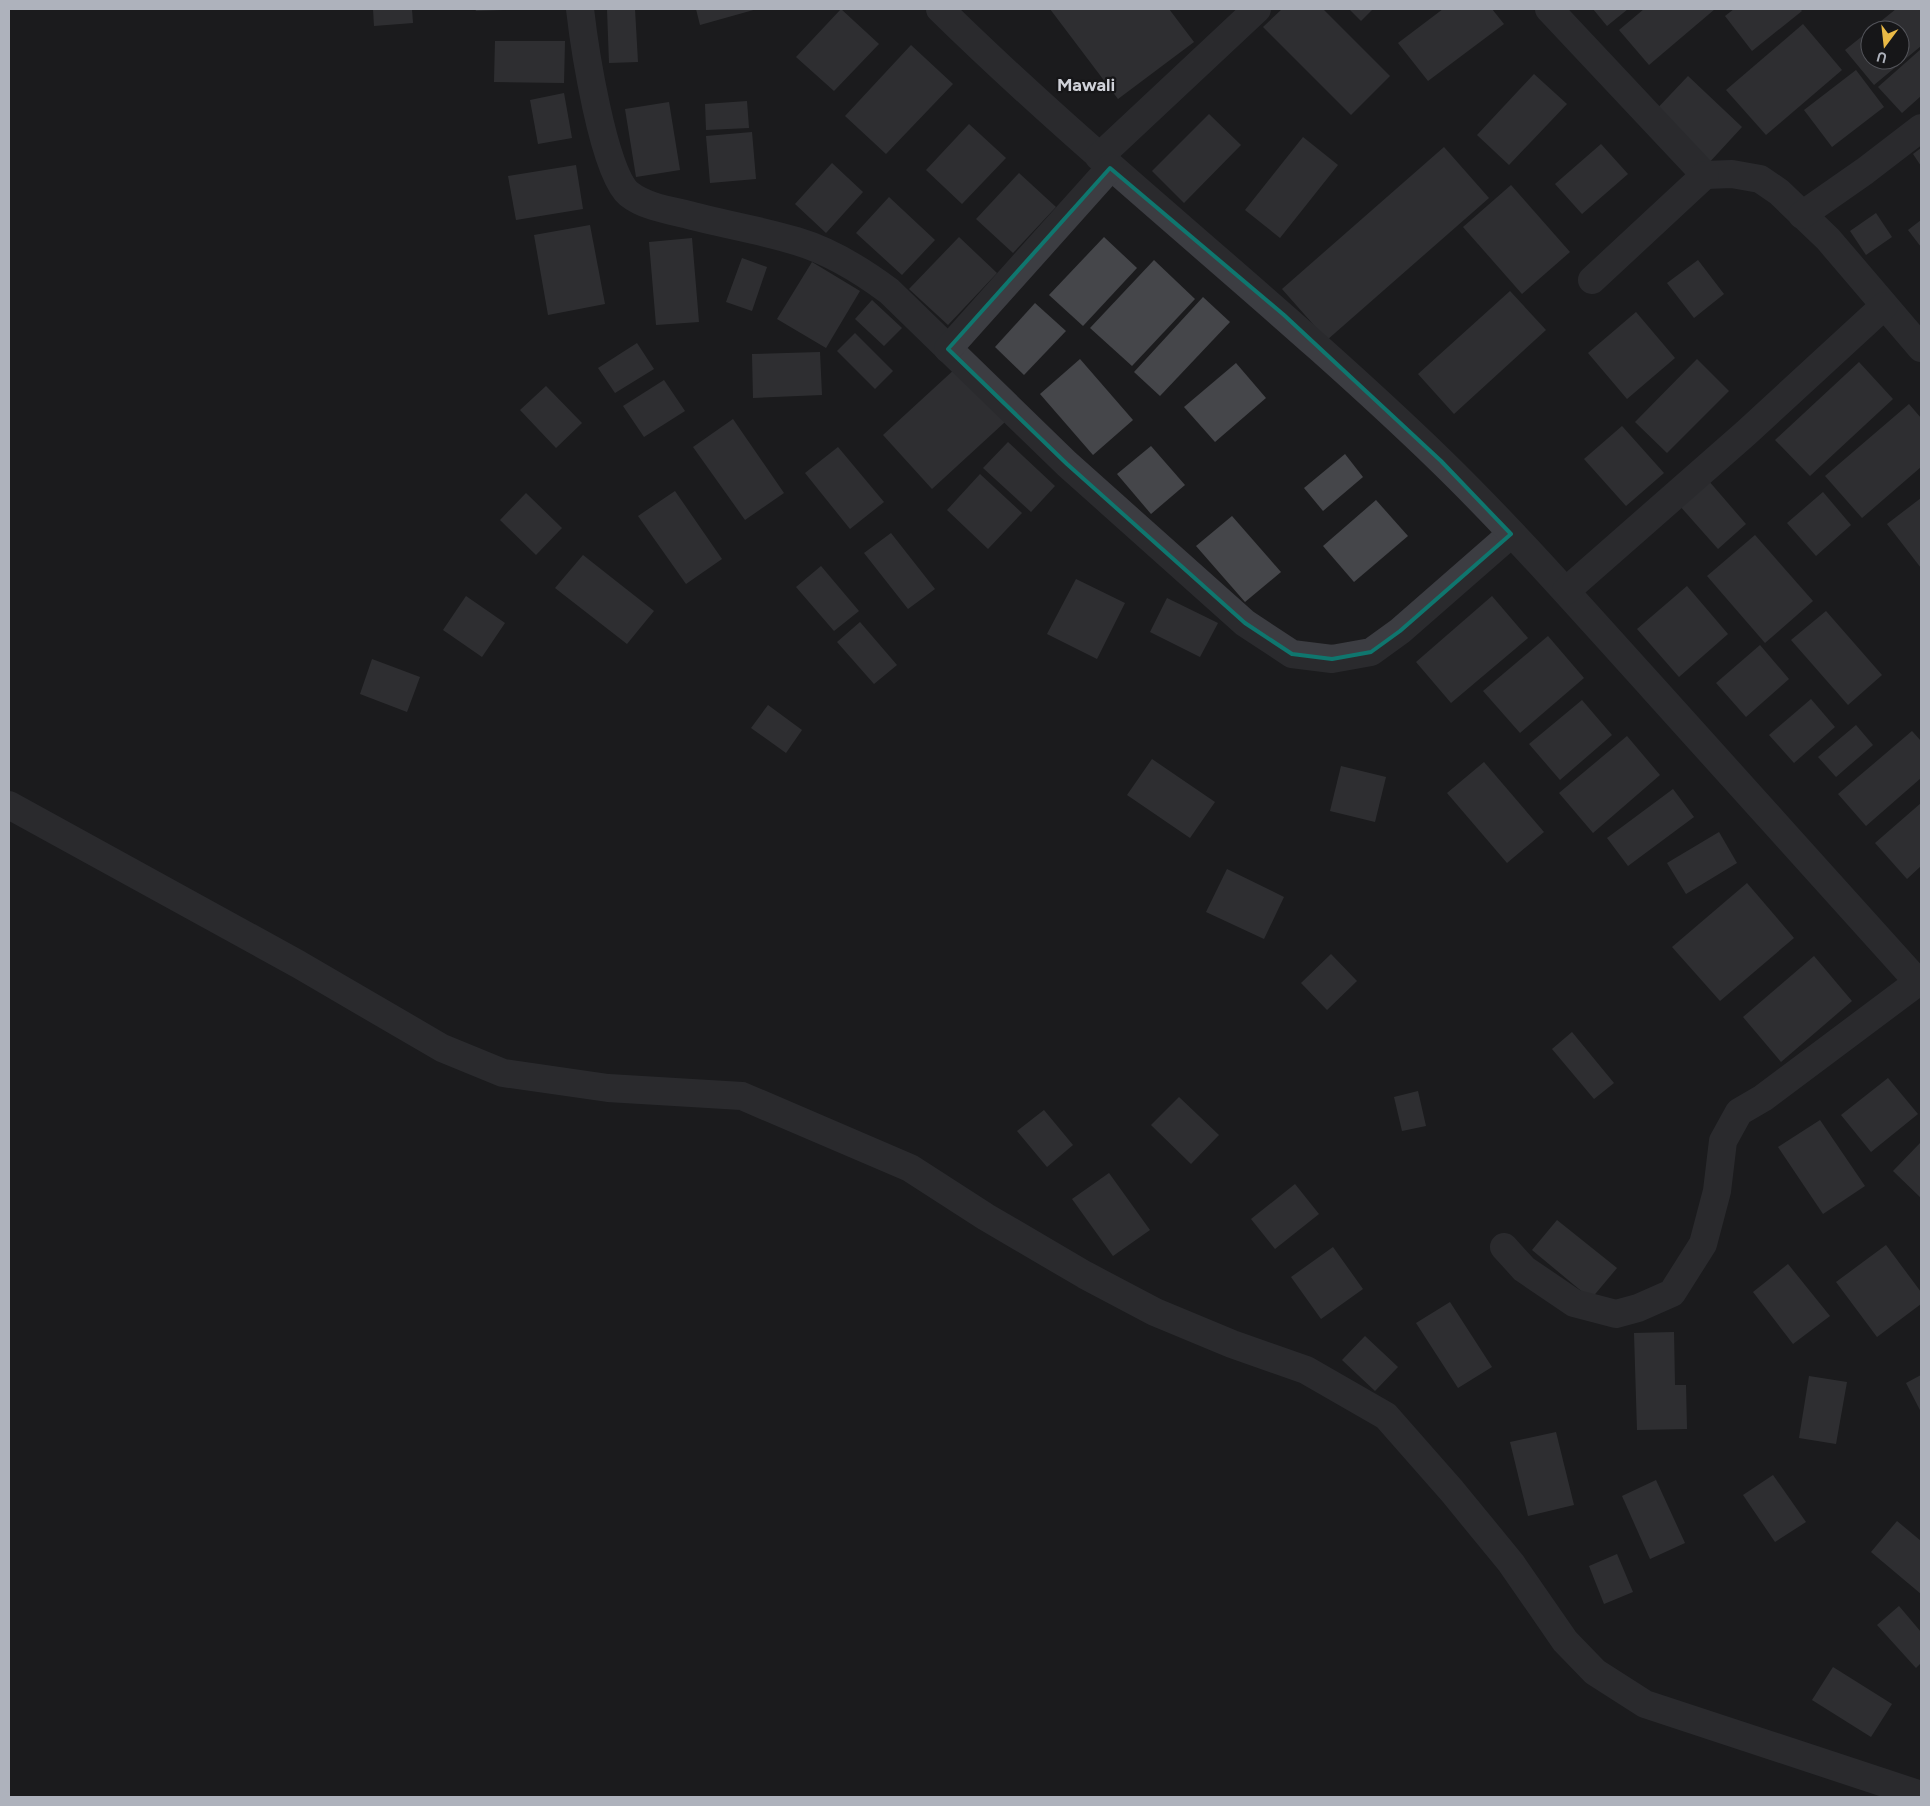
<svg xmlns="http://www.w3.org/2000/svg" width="1930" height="1806" viewBox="0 0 1930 1806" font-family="Figtree,sans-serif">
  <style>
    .building { fill: #45464a; fill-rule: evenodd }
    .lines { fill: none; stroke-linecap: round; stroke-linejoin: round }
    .minor { stroke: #3c3d42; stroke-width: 28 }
    .marked { fill: none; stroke: #0f766e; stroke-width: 4; stroke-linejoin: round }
    .labels { text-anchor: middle; stroke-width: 4.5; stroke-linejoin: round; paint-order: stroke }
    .district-label { font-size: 18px; font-weight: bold; fill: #cfd1d8; stroke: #161618 }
  </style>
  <rect width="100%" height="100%" fill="#1b1b1d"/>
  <g class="building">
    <polygon points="373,9 412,9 413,23 374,26"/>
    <polygon points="475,9 504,9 504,10 476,11"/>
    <polygon points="607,9 635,9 638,62 609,63"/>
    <polygon points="696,9 757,9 700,25"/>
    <polygon points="841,9 879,44 834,91 796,57"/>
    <polygon points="1050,9 1169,9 1194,42 1118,99"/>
    <polygon points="1282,9 1323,9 1390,76 1351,115 1263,27"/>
    <polygon points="1349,9 1373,9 1361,21"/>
    <polygon points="1443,9 1492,9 1504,24 1428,81 1398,43"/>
    <polygon points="1593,9 1628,9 1607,26"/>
    <polygon points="1644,9 1715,9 1649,65 1619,30"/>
    <polygon points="1734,9 1800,9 1802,11 1752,51 1725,16"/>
    <path d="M1896,9H1921V46L1874,85L1845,50ZM1870,30H1900V60H1870Z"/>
    <polygon points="1803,24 1842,70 1766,135 1726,90"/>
    <polygon points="495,41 565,41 564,83 494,82"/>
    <polygon points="911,45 953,84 886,154 845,116"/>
    <polygon points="1921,49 1921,96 1902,113 1878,87"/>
    <polygon points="1856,70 1884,107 1832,147 1804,110"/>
    <polygon points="1534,74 1567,104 1509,165 1477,135"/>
    <polygon points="1688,76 1742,127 1707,165 1652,114"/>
    <polygon points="564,93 572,138 538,144 530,100"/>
    <polygon points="747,101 749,128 706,130 705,104"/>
    <polygon points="669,102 680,170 636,177 625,109"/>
    <polygon points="1209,114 1241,145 1184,203 1152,171"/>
    <polygon points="969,124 1006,158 962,204 926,170"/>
    <polygon points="752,132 756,179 710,183 706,136"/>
    <polygon points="1303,137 1338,165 1280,238 1245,210"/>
    <polygon points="1601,144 1628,174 1582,214 1555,184"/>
    <polygon points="1444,147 1489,198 1327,340 1282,289"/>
    <polygon points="1921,148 1921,166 1913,154"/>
    <polygon points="832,163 863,192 826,233 795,204"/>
    <polygon points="576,165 583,209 516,220 508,176"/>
    <polygon points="1019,173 1056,207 1013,253 976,219"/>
    <polygon points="1511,185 1570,252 1522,294 1463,227"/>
    <polygon points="889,197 935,240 902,275 856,233"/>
    <polygon points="1876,213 1892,237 1866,255 1850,231"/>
    <polygon points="1921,220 1921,247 1908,230"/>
    <polygon points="590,225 605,304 548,315 534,235"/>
    <polygon points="959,237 997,273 948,325 909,289"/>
    <polygon points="1104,237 1137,268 1083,326 1049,295"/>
    <polygon points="692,238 699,322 656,325 649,242"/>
    <polygon points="742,258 767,267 752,311 726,302"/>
    <polygon points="1154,260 1195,299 1132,366 1090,328"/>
    <polygon points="1698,260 1724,294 1694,318 1667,283"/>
    <polygon points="812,262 860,291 826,348 777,319"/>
    <polygon points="1510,291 1546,330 1454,414 1418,374"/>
    <polygon points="1203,297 1230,322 1160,396 1134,372"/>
    <polygon points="872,300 902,328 884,346 855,319"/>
    <polygon points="1035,303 1066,331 1024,375 995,347"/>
    <polygon points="1636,312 1675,358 1627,399 1588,353"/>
    <polygon points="855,333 893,371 875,389 837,351"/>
    <polygon points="637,343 654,369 615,393 598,368"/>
    <polygon points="820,352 822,395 753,398 752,354"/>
    <polygon points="1080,359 1133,420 1093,455 1040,394"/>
    <polygon points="1697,359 1729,391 1667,453 1635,422"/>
    <polygon points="1859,362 1893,399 1810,476 1775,440"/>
    <polygon points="1236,363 1266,398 1215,442 1184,407"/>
    <polygon points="956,368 1005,422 932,489 883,435"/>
    <polygon points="664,380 685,411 644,437 623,406"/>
    <polygon points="546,386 582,423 556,448 520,410"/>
    <polygon points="1909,404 1921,418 1921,467 1862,518 1825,476"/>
    <polygon points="733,419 784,493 745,520 693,447"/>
    <polygon points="1622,426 1664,473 1626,506 1584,459"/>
    <polygon points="1008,442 1055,486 1031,512 983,468"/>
    <polygon points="1151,446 1185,485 1151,514 1117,474"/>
    <polygon points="838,447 884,502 850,529 805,473"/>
    <polygon points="1345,454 1363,477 1323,511 1304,488"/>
    <polygon points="980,474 1022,513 988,549 947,510"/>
    <polygon points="1708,480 1746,524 1718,549 1679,505"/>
    <polygon points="675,491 722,559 686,584 638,516"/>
    <polygon points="1823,492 1851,525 1816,556 1787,523"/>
    <polygon points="526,493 562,528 536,555 500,520"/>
    <polygon points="1921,498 1921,568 1887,524"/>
    <polygon points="1376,500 1408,536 1354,582 1323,546"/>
    <polygon points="1232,516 1281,572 1245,602 1196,546"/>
    <polygon points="891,533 935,589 908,609 864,553"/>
    <polygon points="1755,535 1813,601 1765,643 1707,576"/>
    <polygon points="583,555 654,611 627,644 555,588"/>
    <polygon points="821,566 859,611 834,631 796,587"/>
    <polygon points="1076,579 1125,603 1097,659 1047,634"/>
    <polygon points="1687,586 1728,634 1679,677 1637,629"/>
    <polygon points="466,596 505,623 482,657 443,630"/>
    <polygon points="1492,596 1528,638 1451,703 1416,662"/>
    <polygon points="1167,598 1218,623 1200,657 1150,632"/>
    <polygon points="1826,611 1882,675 1848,705 1791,640"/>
    <polygon points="860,622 897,665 874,684 837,642"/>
    <polygon points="1548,636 1584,678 1520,733 1483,691"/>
    <polygon points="1760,645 1789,679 1746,717 1716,683"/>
    <polygon points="372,659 420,677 407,712 360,694"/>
    <polygon points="1811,699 1835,727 1794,763 1769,735"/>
    <polygon points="1582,700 1612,735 1560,780 1529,744"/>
    <polygon points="768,705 802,730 786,753 751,728"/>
    <polygon points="1856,725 1873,745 1836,777 1818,757"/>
    <polygon points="1912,731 1921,741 1921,778 1866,826 1838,794"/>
    <polygon points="1627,736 1660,775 1593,833 1559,793"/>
    <polygon points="1152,759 1215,802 1190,838 1127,795"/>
    <polygon points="1484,762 1544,832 1507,863 1447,793"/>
    <polygon points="1341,766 1386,777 1375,822 1330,811"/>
    <polygon points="1673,789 1694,817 1628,866 1607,838"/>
    <polygon points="1921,803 1921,866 1907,879 1875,843"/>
    <polygon points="1719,832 1737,863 1686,894 1667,863"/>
    <polygon points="1227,869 1284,897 1264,939 1206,912"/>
    <polygon points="1747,883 1794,938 1720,1001 1672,947"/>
    <polygon points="1331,954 1357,981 1327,1010 1301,983"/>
    <polygon points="1814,956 1852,1001 1781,1062 1743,1017"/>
    <polygon points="1572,1032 1614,1083 1594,1099 1552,1049"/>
    <polygon points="1888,1078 1918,1114 1871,1152 1841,1115"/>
    <polygon points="1418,1091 1426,1126 1402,1131 1394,1097"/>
    <polygon points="1179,1097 1219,1135 1191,1164 1151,1125"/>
    <polygon points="1044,1110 1073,1145 1047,1167 1017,1131"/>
    <polygon points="1820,1120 1865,1186 1823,1214 1778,1147"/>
    <polygon points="1921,1142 1921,1198 1893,1171"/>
    <polygon points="1109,1173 1150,1230 1113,1256 1072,1199"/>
    <polygon points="1295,1184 1319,1214 1275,1249 1251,1219"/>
    <polygon points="1557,1220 1617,1268 1591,1299 1532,1250"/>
    <polygon points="1886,1245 1921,1292 1921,1304 1877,1337 1836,1282"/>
    <polygon points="1333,1247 1363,1289 1321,1319 1291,1277"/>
    <polygon points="1788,1264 1830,1316 1793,1344 1753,1292"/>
    <polygon points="1450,1302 1492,1367 1458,1388 1416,1323"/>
    <polygon points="1674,1332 1675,1385 1686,1385 1687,1429 1637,1430 1634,1333"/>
    <polygon points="1365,1336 1398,1367 1375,1391 1342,1360"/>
    <polygon points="1921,1375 1921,1412 1906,1383"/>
    <polygon points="1809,1376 1847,1382 1836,1444 1799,1438"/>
    <polygon points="1556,1432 1574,1505 1528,1516 1510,1442"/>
    <polygon points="1773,1475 1806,1522 1775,1542 1743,1495"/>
    <polygon points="1656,1480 1685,1543 1650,1559 1622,1496"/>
    <polygon points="1897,1521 1921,1541 1921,1594 1871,1552"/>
    <polygon points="1617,1554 1633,1592 1604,1604 1589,1566"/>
    <polygon points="1899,1606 1921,1632 1921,1663 1916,1668 1877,1625"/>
    <polygon points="1833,1667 1892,1704 1871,1737 1812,1700"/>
  </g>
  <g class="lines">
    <g class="minor">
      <path d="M580,9C584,44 603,173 629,194C644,206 667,210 685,214C722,224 760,230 796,241C830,251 861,270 889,291L1067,464L1114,506L1245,623L1292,654L1332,659L1371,652L1400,631L1511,534"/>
      <path d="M940,9C1100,166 1278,303 1440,460C1514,532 1583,611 1653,688C1741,786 1830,884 1918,982L1763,1098L1739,1112L1723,1141L1717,1191L1703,1244L1672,1293L1638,1308L1616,1314L1574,1303L1524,1269L1504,1247"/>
      <polyline points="1549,9 1705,175 1732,174 1760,179 1779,192 1828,239 1921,348"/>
      <polyline points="1099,157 1257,9"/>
      <polyline points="1802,215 1865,171 1921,128"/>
      <polyline points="1592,280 1705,175"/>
      <polyline points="948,349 1110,168"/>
      <polyline points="1566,591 1746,433 1884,306"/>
      <polyline points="9,805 298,964 442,1048 503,1073 608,1088 742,1096 910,1168 986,1217 1085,1275 1155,1312 1232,1344 1306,1370 1386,1416 1452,1491 1511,1563 1565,1641 1595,1672 1645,1704 1921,1795"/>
    </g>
  </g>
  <path d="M0 0H1930V1806H0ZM1110,168L1284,315L1441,461L1511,534L1400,631L1371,652L1332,659L1292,654L1245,623L1067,464L948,349Z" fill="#1b1b1d" fill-opacity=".55" fill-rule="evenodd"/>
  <path class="marked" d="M1110,168L1284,315L1441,461L1511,534L1400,631L1371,652L1332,659L1292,654L1245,623L1067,464L948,349Z"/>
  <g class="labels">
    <g class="district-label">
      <text x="1086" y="91">Mawali</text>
    </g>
  </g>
  <rect width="1930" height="1806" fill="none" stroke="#aeb2bc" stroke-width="20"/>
  <g transform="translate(1885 45) rotate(195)"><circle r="24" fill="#161618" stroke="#53545a"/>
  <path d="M0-4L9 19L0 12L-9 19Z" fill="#eaba46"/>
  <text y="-8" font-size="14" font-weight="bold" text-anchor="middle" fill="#aeb2bc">U</text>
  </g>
</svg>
